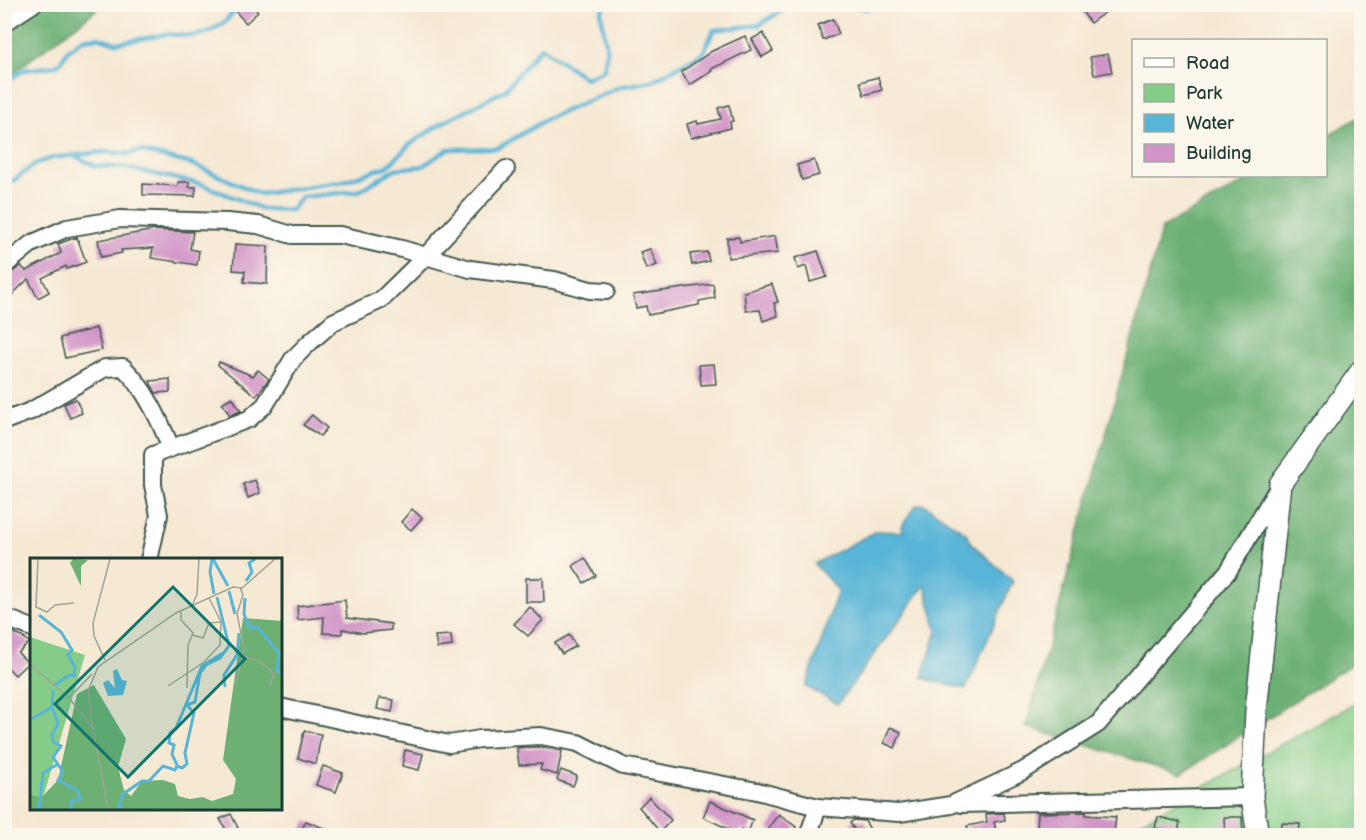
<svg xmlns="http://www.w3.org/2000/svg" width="1366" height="840" viewBox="0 0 1366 840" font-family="'Balsamiq Sans',sans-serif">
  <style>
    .green { fill: #85cc88; stroke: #52845e; stroke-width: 1.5 }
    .forest { fill: #6cb074; stroke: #467654; stroke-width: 1.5 }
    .water { fill: #59b5d7; stroke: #3c7986; stroke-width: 1.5 }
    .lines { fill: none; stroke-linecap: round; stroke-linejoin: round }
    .stream { stroke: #59b5d7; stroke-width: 4.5 }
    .building { fill: #d194c7 }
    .minor-casing { stroke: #3f574c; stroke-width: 20 }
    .tertiary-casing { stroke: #3f574c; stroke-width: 24 }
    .minor { stroke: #fff; stroke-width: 16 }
    .tertiary { stroke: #fff; stroke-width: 21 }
    .inset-river { fill: none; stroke: #59b5d7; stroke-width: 3 }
    .inset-road { fill: none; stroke: #a0a494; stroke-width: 1.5 }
    .view { fill: #0f766e; fill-opacity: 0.15; stroke: #0f766e; stroke-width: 3 }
    .inset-edge { fill: none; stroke: #1f3d34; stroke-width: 3 }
  </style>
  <rect width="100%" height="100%" fill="#fbf7ec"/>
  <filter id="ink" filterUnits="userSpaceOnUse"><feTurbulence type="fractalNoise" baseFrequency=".0167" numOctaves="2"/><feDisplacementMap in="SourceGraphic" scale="12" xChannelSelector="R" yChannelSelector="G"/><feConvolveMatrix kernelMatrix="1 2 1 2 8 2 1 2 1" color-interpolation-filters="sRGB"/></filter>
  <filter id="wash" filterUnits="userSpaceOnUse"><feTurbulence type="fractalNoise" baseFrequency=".008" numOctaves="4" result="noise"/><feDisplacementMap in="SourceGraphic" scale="24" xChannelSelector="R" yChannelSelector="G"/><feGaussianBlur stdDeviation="1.35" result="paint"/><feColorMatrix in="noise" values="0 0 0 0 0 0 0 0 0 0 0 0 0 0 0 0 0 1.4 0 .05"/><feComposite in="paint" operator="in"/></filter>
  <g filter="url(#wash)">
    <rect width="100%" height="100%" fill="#f6e9d4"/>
    <polygon class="green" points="1361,700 1361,835 1117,835"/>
    <g class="forest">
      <polygon points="5,5 103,5 5,79"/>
      <polygon points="1361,116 1361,658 1181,774 1026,727 1162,228 1255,176 1326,176 1326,136"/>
    </g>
    <polygon class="water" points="924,504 967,534 970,542 1013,581 966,689 922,678 937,631 925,585 838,704 806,687 838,590 814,564 876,531 903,532 902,526 916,505"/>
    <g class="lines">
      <g class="stream">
        <polyline points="850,4 868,9 870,4"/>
        <polyline points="4,84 23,70 54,66 60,63 68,50 83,39 97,37 117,43 168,34 195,36 210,31 225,22 240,4"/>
        <polyline points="72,155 96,166 126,168 201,184 262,209 291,210 302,197 359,191 395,169 423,166 448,149 498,148 545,120 619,87 652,81 703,53 714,30 759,25 792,4"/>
        <polyline points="4,188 35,164 52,158 103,152 130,154 140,151 192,164 260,194 344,181 388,166 410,144 444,122 505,90 541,47 585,78 604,70 607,51 601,13 605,4"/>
      </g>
    </g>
    <g id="blocks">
      <g class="building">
        <polygon points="242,4 251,4 258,12 246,23 235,11"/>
        <polygon points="1077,4 1117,4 1090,23"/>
        <polygon points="833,19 839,34 823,40 818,25"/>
        <polygon points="763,33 773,51 762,57 752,39"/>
        <polygon points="745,36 751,50 711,69 712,71 690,85 681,72 712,51"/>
        <polygon points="1108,54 1112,72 1094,75 1090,57"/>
        <polygon points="878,77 882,90 864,95 860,82"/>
        <polygon points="729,105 733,121 730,122 731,128 691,138 687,124 697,121 698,124 721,119 718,108"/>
        <polygon points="814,160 819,175 802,180 797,165"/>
        <polygon points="178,182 189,182 189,187 196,187 195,196 143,195 143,184 178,186"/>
        <polygon points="155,230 193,232 190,249 199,251 197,265 151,258 153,248 121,250 122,253 101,257 98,240"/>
        <polygon points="775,236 778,253 728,258 727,238 739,237 740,242"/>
        <polygon points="77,237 86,262 67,269 66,266 42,278 49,292 38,298 28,279 4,303 4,279 8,275 21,266 26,271 61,253 58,244"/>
        <polygon points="235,244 268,246 267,284 244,282 245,271 233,270"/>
        <polygon points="650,249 657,265 646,269 640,252"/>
        <polygon points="818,251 827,277 810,282 806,266 798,269 795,258"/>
        <polygon points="707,252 709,261 692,265 690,254"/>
        <polygon points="713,284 715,298 699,301 699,305 648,315 646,306 636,308 633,295"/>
        <polygon points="772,284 778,302 774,303 778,316 763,321 760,310 746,311 744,292"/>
        <polygon points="96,328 102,350 65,358 60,338"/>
        <polygon points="219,362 253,376 258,370 269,379 256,396 218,365"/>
        <polygon points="714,364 716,384 701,385 699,365"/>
        <polygon points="170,379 170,392 156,393 151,384 150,381"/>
        <polygon points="232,397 241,411 230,415 222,403"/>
        <polygon points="76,399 82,413 70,418 64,404"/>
        <polygon points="312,415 327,428 320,436 303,425"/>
        <polygon points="255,480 260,493 248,498 243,484"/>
        <polygon points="412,509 422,518 411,530 401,522"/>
        <polygon points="585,558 596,576 584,583 573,566"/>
        <polygon points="526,578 543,578 544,602 526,602"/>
        <polygon points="345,600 347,618 391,624 391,630 363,633 342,629 342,634 323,633 324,617 298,620 297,606"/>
        <polygon points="530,607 543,620 528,636 514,624"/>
        <polygon points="13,632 30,642 18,653 28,663 15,675 4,664 4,640"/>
        <polygon points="451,635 452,646 437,648 435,636"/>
        <polygon points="569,635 576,646 562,654 555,643"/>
        <polygon points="379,698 394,700 392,712 377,709"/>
        <polygon points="890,727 901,732 895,748 884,743"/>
        <polygon points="304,731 321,734 316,764 298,758"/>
        <polygon points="540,747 562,751 557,775 540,770 542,764 519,765 517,748"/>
        <polygon points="405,750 423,754 419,770 402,766"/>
        <polygon points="323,766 343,773 336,792 316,785"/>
        <polygon points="561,770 577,776 573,786 557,780"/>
        <polygon points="649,797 671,820 660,832 639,807"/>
        <polygon points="710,801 753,820 748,832 741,829 739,834 703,817"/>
        <polygon points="1086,812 1086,815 1116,817 1114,832 1086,829 1086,832 1037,830 1038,813"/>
        <polygon points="1004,813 1005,820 994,822 996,831 970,836 967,826 987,822 986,814"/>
        <polygon points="231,814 238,828 228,833 220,819"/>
        <polygon points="779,814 796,827 790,836 778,836 768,828"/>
        <polygon points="1158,817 1180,822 1178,833 1155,828"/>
        <polygon points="1224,817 1242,817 1243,836 1225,836"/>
        <polygon points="854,820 865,821 874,836 858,836 850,823"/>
        <polygon points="306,821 341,835 341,836 299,836"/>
        <polygon points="1282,823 1300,824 1299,834 1281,833"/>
      </g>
    </g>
  </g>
  <g filter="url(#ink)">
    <use href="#blocks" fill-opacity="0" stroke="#3f574c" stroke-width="1.5"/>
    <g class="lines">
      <g class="minor-casing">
        <g id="minor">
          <polyline points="4,23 33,4"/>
          <polyline points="4,266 31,244 67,228 120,219 227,222 258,225 292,235 340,235 402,249 470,269 554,280 590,290 606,291"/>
          <path d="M4,421L31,411L105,368L123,367C146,389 159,419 171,448"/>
          <polyline points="149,560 159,515 153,485 153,455 249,419 265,405 293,359 309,343 333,322 381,300 426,256 506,169"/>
          <polyline points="4,617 32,628"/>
          <polyline points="280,707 449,744 480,739 541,736 578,743 623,766 757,791 818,807 899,813 951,805 1023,771 1098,724 1229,570 1278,488"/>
          <polyline points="961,804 1252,797"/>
          <polyline points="808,836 818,807"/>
        </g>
      </g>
      <g class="tertiary-casing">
        <polyline id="tertiary" points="1258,836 1252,797 1256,711 1280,484 1362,370"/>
      </g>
      <use href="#minor" class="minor"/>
      <use href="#tertiary" class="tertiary"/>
    </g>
  </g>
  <g transform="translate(30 558)">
    <rect width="252" height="252" fill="#f6e9d4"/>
    <path d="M0,79L55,97L13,240H0Z" fill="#85cc88"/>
    <path d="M43,1L58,2L51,8V28L40,5ZM213,60L252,63V251H0V237L12,239L28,222L47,136L64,127L96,181L88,209L94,232L101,238L112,223L133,222L145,226L148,238L160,241L173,239L182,243L203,236L206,221L193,202Z" fill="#6cb074"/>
    <path d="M87,111L92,122L97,123L93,137L78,138L73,125L78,122L85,130L83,113Z" fill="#59b5d7"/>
    <path class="inset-river" d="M182,1L180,14L184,36M183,1L198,28M216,23L222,14L219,5L225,1M199,33L205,56M215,40L214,56L219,69L228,70L249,95L247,112L252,117M9,57L31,74L42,92L38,97L45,109L44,118L39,117L25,127M195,129L194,117L207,97L209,75M23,132L22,149L28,166L22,177L23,184L31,188L23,199L33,214L28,222L48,233L50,241L41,243V251M0,162L22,149M147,207L142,196L144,187L139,185L140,175L146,170L172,108L193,95M9,251L13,215L28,206M91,251L89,247L93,236L112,223H119L133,208L145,212L147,208L152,210L157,206L155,195L164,155L157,147L165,144L170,115L176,107L190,100L199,88L187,39"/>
    <path class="inset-road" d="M8,1L6,49L17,54L25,47L44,45M162,48L167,36L169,1M151,54V62L163,75L158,87L157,130M162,77L173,80L179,65L191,64M213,98L231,104L244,116L239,129M75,102L64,78L63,65L80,1M0,106L39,140L63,170L78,251M138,128L174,104L190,87L191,64L179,40M205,129L214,90L207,56L213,37L210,29M39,140L62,116M63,170L58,133L68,109L146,55L203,29L212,30L245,1"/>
    <path class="view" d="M143,29L215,101L98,219L25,146Z"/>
    <rect width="252" height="252" class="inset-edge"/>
  </g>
  <rect width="1366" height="840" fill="none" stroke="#fbf7ec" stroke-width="24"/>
  <rect x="1132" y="39" width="195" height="138" fill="#fbf7ec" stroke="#a3ada2" stroke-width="1.5"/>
  <rect x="1144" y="58" width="30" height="9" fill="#ffffff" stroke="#a3ada2" stroke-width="1.5"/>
  <text x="1186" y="69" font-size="18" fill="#1f3d34">Road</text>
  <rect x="1144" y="84" width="30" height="18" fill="#85cc88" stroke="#a3ada2" stroke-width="1.5"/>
  <text x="1186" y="99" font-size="18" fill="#1f3d34">Park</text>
  <rect x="1144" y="114" width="30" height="18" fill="#59b5d7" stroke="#a3ada2" stroke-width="1.5"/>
  <text x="1186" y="129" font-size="18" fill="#1f3d34">Water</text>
  <rect x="1144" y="144" width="30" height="18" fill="#d194c7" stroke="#a3ada2" stroke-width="1.5"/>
  <text x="1186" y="159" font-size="18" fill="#1f3d34">Building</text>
</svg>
